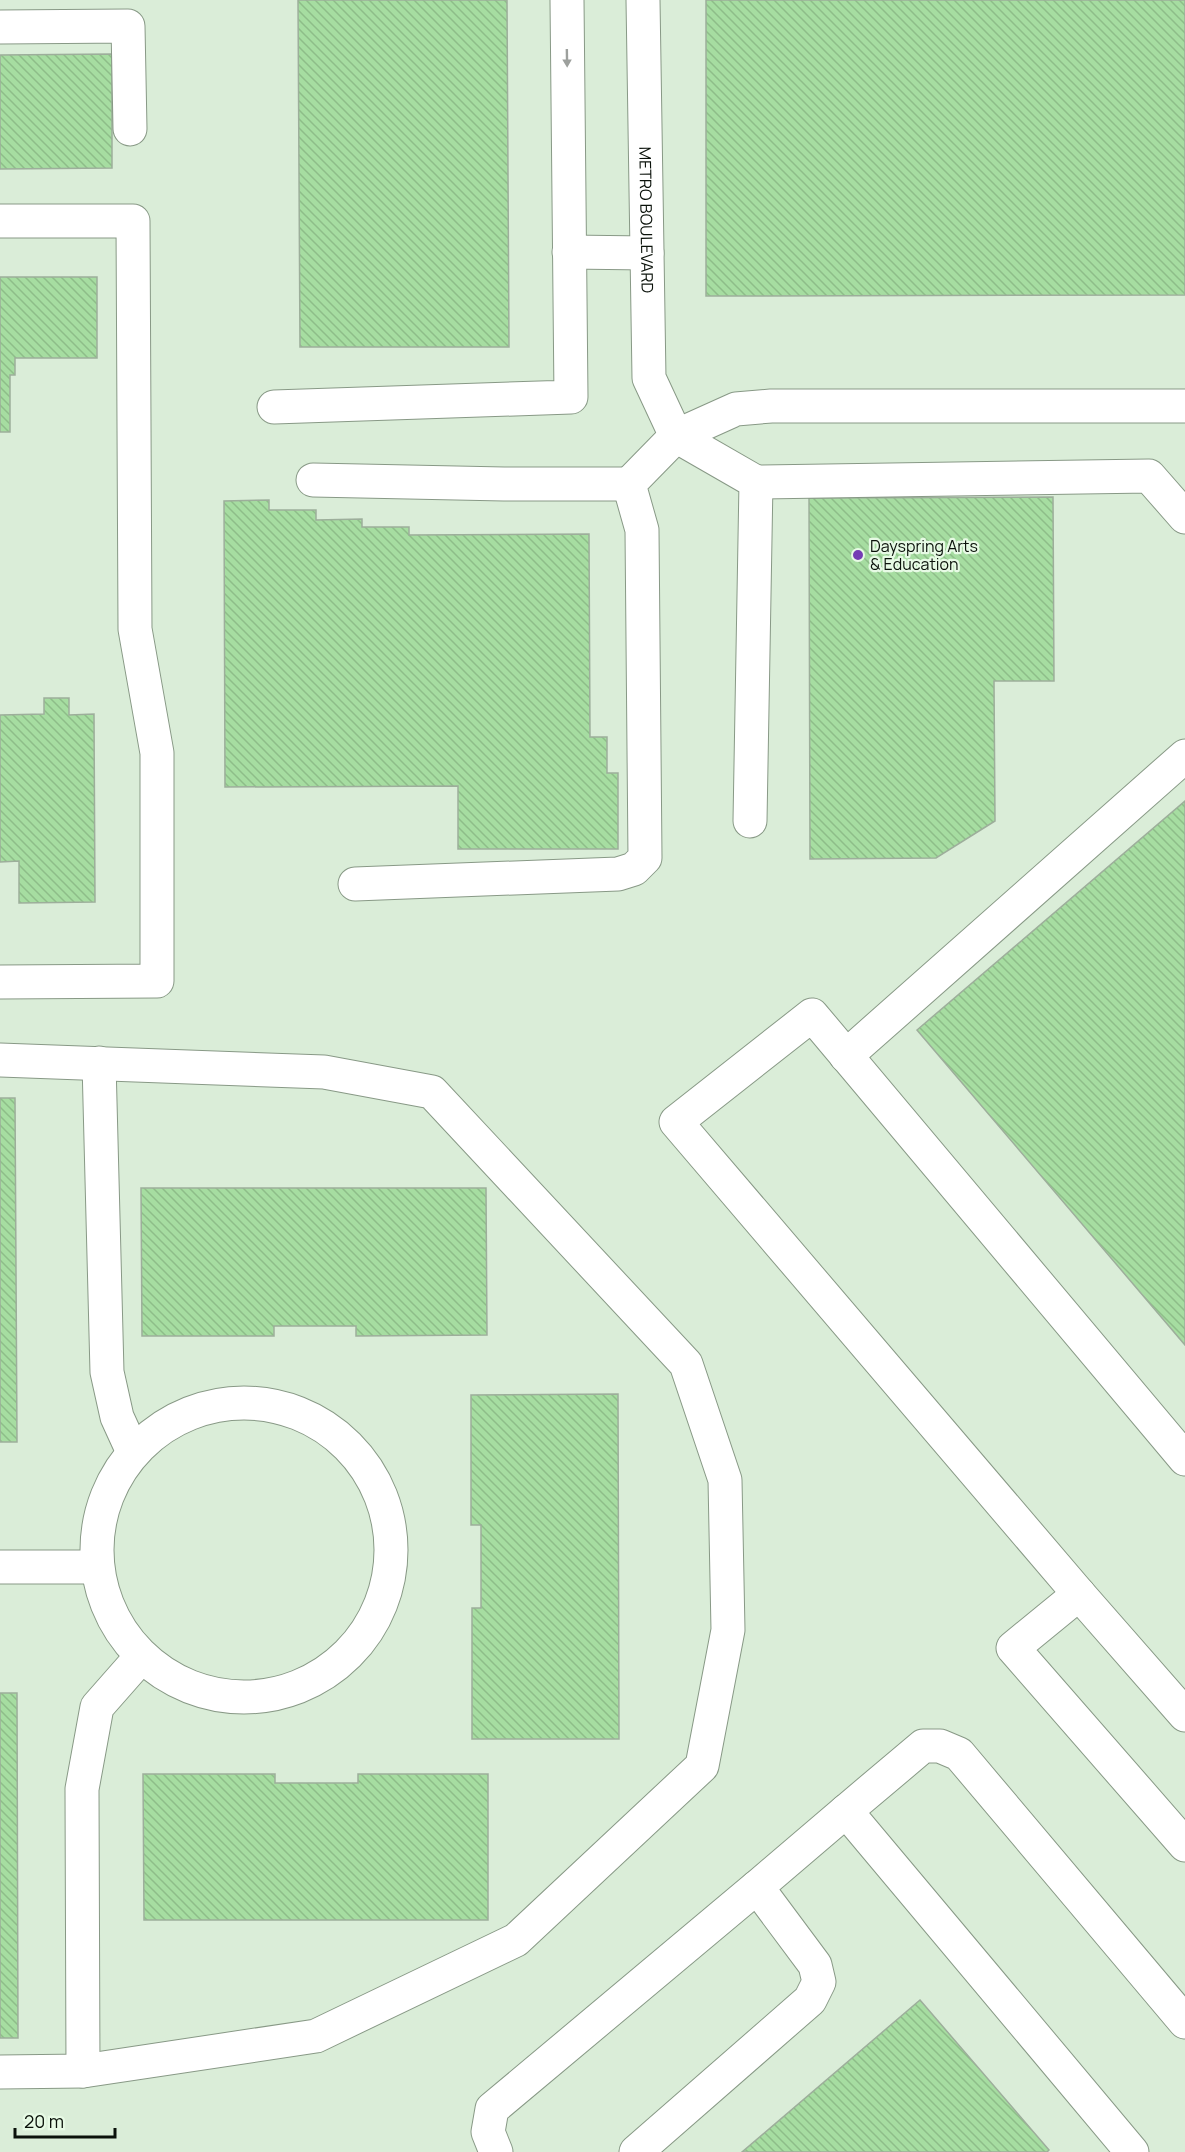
<svg xmlns="http://www.w3.org/2000/svg" width="1185" height="2152" viewBox="0 0 1185 2152" font-family="Manrope,sans-serif">
  <style>
    .building { fill: url(#building-back-hatch); stroke: #9dae9b; stroke-width: 1.5 }
    .lines { fill: none; stroke-linecap: round; stroke-linejoin: round }
    .minor-casing { stroke: #889986; stroke-width: 35 }
    .minor { stroke: #fff; stroke-width: 33 }
    .oneway { fill: #9da09d }
    .poi-dot { fill: #753db4; stroke: #e7fae5; stroke-width: 2 }
    .labels { text-anchor: middle; stroke-width: 4.5; stroke-linejoin: round; paint-order: stroke }
    .street-label { font-size: 16px; fill: #0a110a; stroke: #e7fae5 }
    .poi-label { font-size: 16px; fill: #0a110a; stroke: #e7fae5; text-anchor: start }
  </style>
  <defs>
    <pattern id="building-back-hatch" width="6" height="6" patternUnits="userSpaceOnUse" patternTransform="scale(1.5)"><rect width="6" height="6" fill="#a6dda1"/><path d="M-1 5l2 2M0 0l6 6M5-1l2 2" fill="none" stroke="#8ebd89"/></pattern>
  </defs>
  <rect width="100%" height="100%" fill="#daedd8"/>
  <g class="building">
    <polygon points="298,0 507,0 509,347 300,347"/>
    <polygon points="706,0 1185,0 1185,295 706,296"/>
    <polygon points="112,54 112,168 0,169 0,55"/>
    <polygon points="0,277 97,277 97,358 15,358 15,375 10,375 10,432 0,432"/>
    <polygon points="1053,497 1054,681 994,681 995,821 936,858 810,859 809,498"/>
    <polygon points="269,500 269,510 316,510 316,520 362,519 362,527 409,527 409,535 589,534 590,737 607,737 607,773 618,773 618,849 458,849 458,786 225,787 224,501"/>
    <polygon points="44,698 69,698 69,715 94,714 95,902 19,903 19,861 0,862 0,715 44,714"/>
    <polygon points="1185,801 1185,1345 917,1030"/>
    <polygon points="0,1098 15,1098 17,1442 0,1442"/>
    <polygon points="141,1188 486,1188 487,1335 356,1336 356,1326 274,1326 274,1336 142,1336"/>
    <polygon points="618,1394 619,1739 472,1739 472,1608 481,1608 481,1525 471,1525 471,1395"/>
    <polygon points="0,1693 17,1693 18,2038 0,2038"/>
    <polygon points="143,1774 275,1774 275,1783 358,1783 358,1774 488,1774 488,1920 144,1920"/>
    <polygon points="920,2000 1049,2150 1047,2152 742,2152"/>
  </g>
  <g class="lines">
    <g class="minor-casing">
      <g id="minor">
        <path id="s1" d="M643,0L649,378L676,436"/>
        <polyline points="0,27 128,26 130,129"/>
        <polyline points="0,221 133,221 135,629 157,753 157,981 0,982"/>
        <polyline points="569,252 647,253"/>
        <polyline points="274,407 571,397 567,0"/>
        <polyline points="676,436 756,482 750,821"/>
        <polyline points="313,480 504,484 629,484"/>
        <polyline points="756,482 1149,476 1185,517"/>
        <polyline points="355,884 618,874 634,869 645,858 642,530 629,484 676,436 736,409 771,406 1185,406"/>
        <polyline points="846,1056 1185,756"/>
        <polyline points="0,1060 324,1072 432,1092 686,1364 725,1480 728,1630 702,1766 516,1940 316,2036 83,2071"/>
        <polyline points="99,1063 107,1372 117,1417 133,1452"/>
        <circle cx="244" cy="1550" r="147"/>
        <polyline points="1185,1459 812,1015 676,1122 1079,1594 1185,1715"/>
        <polyline points="0,1567 97,1567"/>
        <polyline points="1079,1594 1013,1648 1185,1845"/>
        <polyline points="0,2072 83,2071 82,1789 97,1707 141,1657"/>
        <polyline points="496,2152 488,2132 492,2109 757,1887"/>
        <polyline points="636,2152 810,2000 819,1982 815,1965 757,1887 846,1811"/>
        <polyline points="1132,2152 846,1811 923,1746 940,1746 959,1754 1185,2022"/>
      </g>
    </g>
    <use href="#minor" class="minor"/>
  </g>
  <defs><path id="oneway-solid" d="M-6-.8H1V-3.2L6.5 0L1 3.2V.8H-6Z" transform="scale(1.5)"/></defs>
  <use class="oneway" href="#oneway-solid" transform="translate(567 58) rotate(89)"/>
  <circle class="poi-dot" cx="858" cy="555" r="6"/>
  <g class="labels">
    <g class="street-label">
      <text dy="6" stroke="none"><textPath href="#s1" startOffset="220">METRO BOULEVARD</textPath></text>
    </g>
    <g class="poi-label">
      <text x="870" y="552">Dayspring Arts<tspan x="870" dy="18">&amp; Education</tspan></text>
    </g>
  </g>
  <path d="M15 2128v9h100v-9" fill="none" stroke="#0a110a" stroke-width="3"/>
  <text x="24" y="2128" font-size="18" fill="#0a110a" stroke="#e7fae5" stroke-width="4.5" paint-order="stroke">20 m</text>
</svg>
